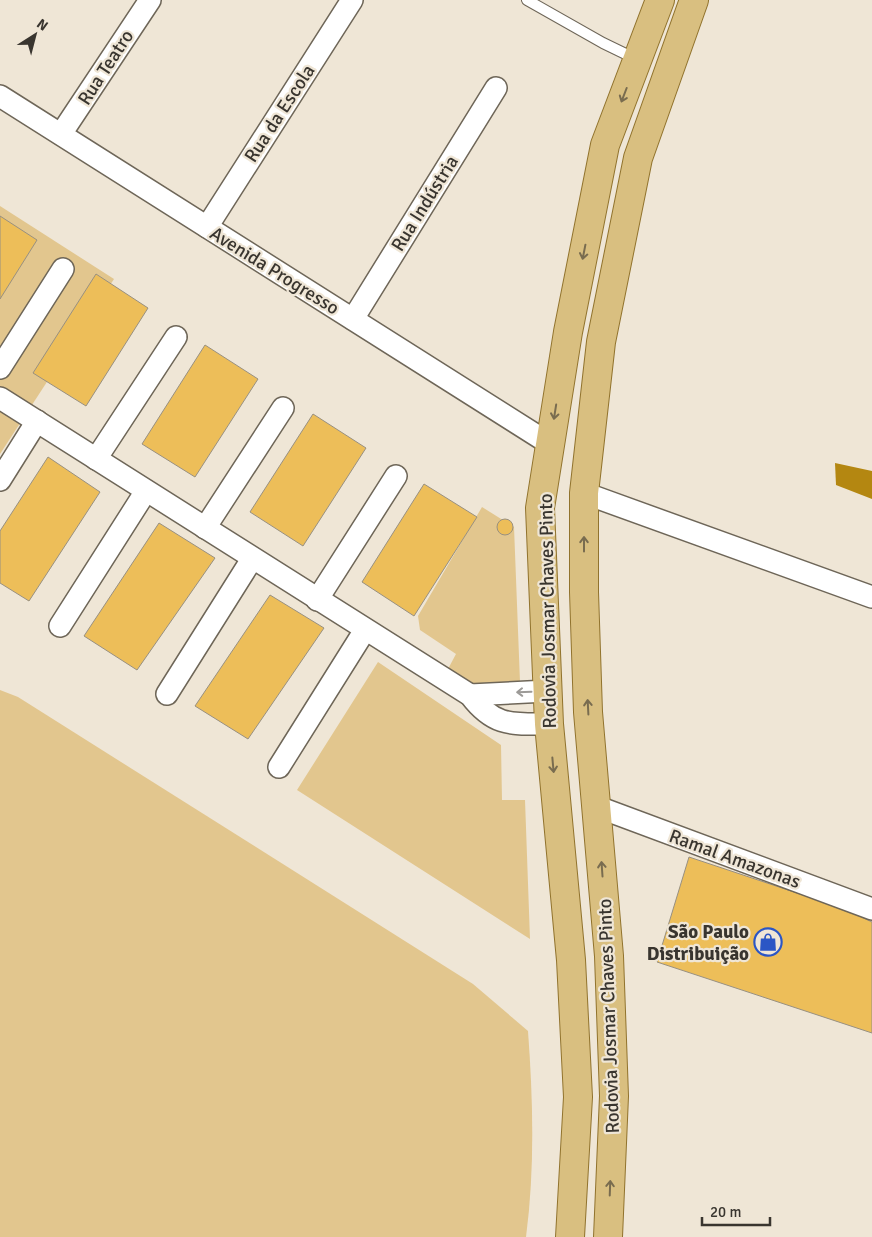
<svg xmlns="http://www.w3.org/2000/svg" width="872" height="1237" viewBox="0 0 872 1237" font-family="Signika,sans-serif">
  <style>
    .green { fill: #e2c68e }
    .water { fill: #b48711 }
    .building { fill: #edbe59; stroke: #989081 }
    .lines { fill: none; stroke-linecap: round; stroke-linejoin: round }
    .lane-casing { stroke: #6e6658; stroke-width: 12 }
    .street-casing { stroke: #6e6658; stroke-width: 24 }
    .primary-casing { stroke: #91732d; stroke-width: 30 }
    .lane { stroke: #fff; stroke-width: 10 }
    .street { stroke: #fff; stroke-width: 21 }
    .primary { stroke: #d9bf80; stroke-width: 28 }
    .oneway { stroke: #796c4f }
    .oneway2 { stroke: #9c9a97 }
    .labels { text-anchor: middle; stroke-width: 4.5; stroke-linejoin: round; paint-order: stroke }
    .street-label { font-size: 19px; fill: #39352f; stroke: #efe6d6 }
    .poi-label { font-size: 19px; font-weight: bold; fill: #39352f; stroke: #efe6d6; text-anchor: end }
  </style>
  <rect width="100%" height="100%" fill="#efe6d6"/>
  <g class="green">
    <polygon points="0,206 114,279 0,454"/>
    <polygon points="482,507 514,527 520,682 478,687 448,669 456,654 420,630 418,616"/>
    <polygon points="378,662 501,745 502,800 525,800 530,939 297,790"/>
    <path d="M0,690L18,697L473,984L528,1031C533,1100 535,1168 526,1237H0Z"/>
  </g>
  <polygon class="water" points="835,463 872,471 872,499 836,485"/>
  <g class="building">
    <polygon points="0,216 37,240 0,299"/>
    <polygon points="96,274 148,308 86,406 33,373"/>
    <polygon points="205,345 258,379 195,477 142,444"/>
    <polygon points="313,414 366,448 303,546 250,512"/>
    <polygon points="48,457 100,492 29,601 0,583 0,531"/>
    <polygon points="424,484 477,517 414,616 362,582"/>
    <circle cx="505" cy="527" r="8"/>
    <polygon points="159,523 215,558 137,670 84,636"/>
    <polygon points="270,595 324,628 248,739 195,706"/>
    <polygon points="689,857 845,909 872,922 872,1033 657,962"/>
  </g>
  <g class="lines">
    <g class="lane-casing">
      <polyline id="lane" points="527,0 603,43 636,59"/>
    </g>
    <g class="street-casing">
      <g id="street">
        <polyline points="0,96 550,444"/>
        <polyline points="61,134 150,0"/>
        <polyline points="207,227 352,0"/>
        <polyline points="353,319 496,88"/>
        <polyline points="0,368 63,269"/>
        <path d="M0,398L470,695C494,727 512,724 549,724"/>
        <polyline points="96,459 176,337"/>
        <polyline points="0,480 37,421"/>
        <polyline points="584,493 872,597"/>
        <polyline points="205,528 283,408"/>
        <polyline points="317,600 396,476"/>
        <polyline points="60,626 146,491"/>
        <polyline points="167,694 252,559"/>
        <polyline points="470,695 547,691"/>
        <polyline points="279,767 365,630"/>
        <polyline points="598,807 872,909"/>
      </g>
    </g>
    <g class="primary-casing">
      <g id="primary">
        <polyline points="570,1237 578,1097 571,960 549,724 540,508 568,332 605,145 660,0"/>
        <polyline points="608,1237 614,1096 609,956 588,712 584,592 584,493 601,342 638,158 694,0"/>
      </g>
    </g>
    <use href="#lane" class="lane"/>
    <use href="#street" class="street"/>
    <use href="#primary" class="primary"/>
  </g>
  <defs><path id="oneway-shaft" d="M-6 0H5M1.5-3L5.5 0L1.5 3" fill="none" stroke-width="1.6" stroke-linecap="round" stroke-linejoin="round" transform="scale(1.25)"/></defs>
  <g class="oneway">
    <use href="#oneway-shaft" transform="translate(624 95) rotate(111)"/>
    <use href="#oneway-shaft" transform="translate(584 252) rotate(101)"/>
    <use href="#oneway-shaft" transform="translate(555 412) rotate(99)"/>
    <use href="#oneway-shaft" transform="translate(584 544) rotate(-90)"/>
    <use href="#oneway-shaft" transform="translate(588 707) rotate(-93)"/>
    <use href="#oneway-shaft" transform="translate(553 765) rotate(85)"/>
    <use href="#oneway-shaft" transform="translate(602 869) rotate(-94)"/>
    <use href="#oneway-shaft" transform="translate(610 1188) rotate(-88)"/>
  </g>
  <use class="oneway2" href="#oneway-shaft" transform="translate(524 692) rotate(178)"/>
  <defs>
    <g id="shop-ring" transform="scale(1.4375)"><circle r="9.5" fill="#efe6d6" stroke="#2b56c5" stroke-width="1.5"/><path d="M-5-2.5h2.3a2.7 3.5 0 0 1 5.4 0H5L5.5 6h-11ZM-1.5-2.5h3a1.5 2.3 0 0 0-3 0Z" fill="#2b56c5"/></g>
  </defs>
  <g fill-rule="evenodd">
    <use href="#shop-ring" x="768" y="942"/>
  </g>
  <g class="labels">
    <g class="street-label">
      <text transform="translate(105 67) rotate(-57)" y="7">Rua Teatro</text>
      <text transform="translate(279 113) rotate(-57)" y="7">Rua da Escola</text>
      <text transform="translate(424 203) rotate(-58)" y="7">Rua Indústria</text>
      <text transform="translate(275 270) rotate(32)" y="7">Avenida Progresso</text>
      <text transform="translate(547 611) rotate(-91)" y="7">Rodovia Josmar Chaves Pinto</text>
      <text transform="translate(735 858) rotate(20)" y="7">Ramal Amazonas</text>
      <text transform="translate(608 1016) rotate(-92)" y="7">Rodovia Josmar Chaves Pinto</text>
    </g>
    <g class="poi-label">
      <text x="749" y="938">São Paulo<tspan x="749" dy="22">Distribuição</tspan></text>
    </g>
  </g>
  <g transform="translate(35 35) rotate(36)" stroke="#efe6d6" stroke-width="4" paint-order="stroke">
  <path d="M0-4L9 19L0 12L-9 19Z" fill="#39352f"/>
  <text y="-8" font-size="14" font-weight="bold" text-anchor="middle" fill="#39352f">N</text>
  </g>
  <path d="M702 1217v8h68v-8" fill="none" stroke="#39352f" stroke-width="2.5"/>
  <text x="710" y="1217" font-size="15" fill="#39352f" stroke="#efe6d6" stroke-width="4" paint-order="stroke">20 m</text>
</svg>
